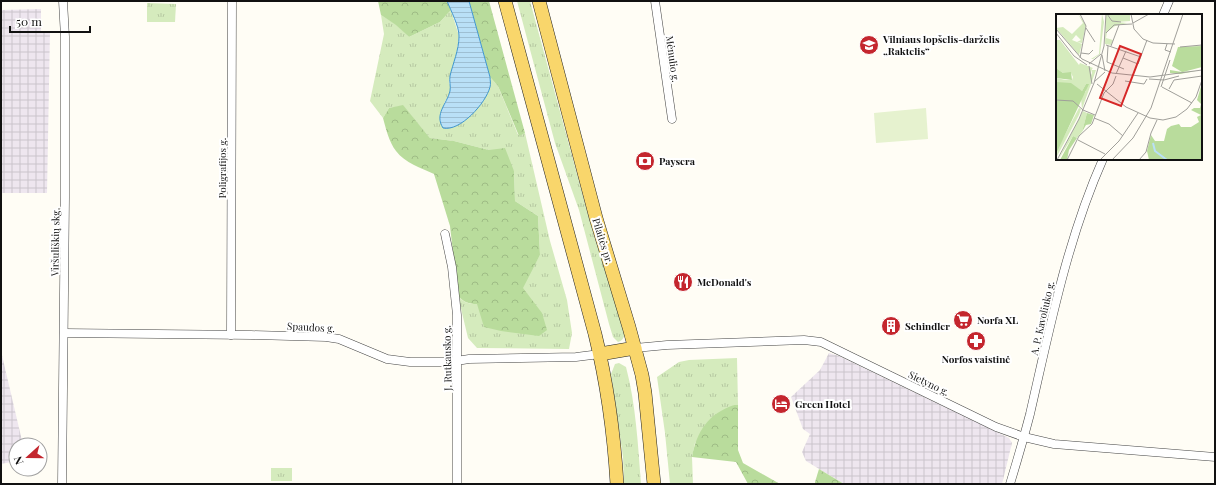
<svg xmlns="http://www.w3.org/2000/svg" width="1216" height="485" viewBox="0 0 1216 485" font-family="'Playfair Display',serif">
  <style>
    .industrial { fill: url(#industrial-grid) }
    .grass { fill: url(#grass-tufts) }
    .forest { fill: url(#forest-crowns) }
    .pitch { fill: #e6f2cf }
    .water { fill: url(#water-rules); stroke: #3f96cf }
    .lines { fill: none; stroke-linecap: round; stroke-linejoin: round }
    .minor-casing { stroke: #444; stroke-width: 9 }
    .primary-casing { stroke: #222; stroke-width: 14 }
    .minor { stroke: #fff; stroke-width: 8 }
    .primary { stroke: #f9d66b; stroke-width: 13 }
    .labels { text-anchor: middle; stroke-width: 4; stroke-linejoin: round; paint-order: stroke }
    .poi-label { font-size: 10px; font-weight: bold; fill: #111; stroke: #fff; text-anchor: start }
    .street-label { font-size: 10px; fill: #111; stroke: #fff }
    .inset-river { fill: none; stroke: #b9e0f7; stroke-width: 2 }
    .inset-road { fill: none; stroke: #a09f9a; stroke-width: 1 }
    .view { fill: #d62828; fill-opacity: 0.15; stroke: #d62828; stroke-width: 2 }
    .inset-edge { fill: none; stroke: #111; stroke-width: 2 }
  </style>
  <defs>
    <pattern id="industrial-grid" width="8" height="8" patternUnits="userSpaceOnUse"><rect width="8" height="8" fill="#eee6ef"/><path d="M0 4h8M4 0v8" fill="none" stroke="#cbc4cc"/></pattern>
    <pattern id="grass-tufts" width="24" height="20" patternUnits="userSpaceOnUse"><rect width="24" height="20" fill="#d5ebbd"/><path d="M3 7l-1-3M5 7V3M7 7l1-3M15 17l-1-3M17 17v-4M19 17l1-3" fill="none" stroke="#b6c8a1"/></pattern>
    <pattern id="forest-crowns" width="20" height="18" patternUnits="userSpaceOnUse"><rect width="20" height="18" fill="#b9dc9c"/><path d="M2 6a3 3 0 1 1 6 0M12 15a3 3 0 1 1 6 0" fill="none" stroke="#9ebc85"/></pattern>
    <pattern id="water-rules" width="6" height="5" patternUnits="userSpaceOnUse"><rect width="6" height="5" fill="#b9e0f7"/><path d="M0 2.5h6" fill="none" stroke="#9ebfd3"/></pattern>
  </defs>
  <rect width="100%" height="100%" fill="#fffdf5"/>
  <g class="industrial">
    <polygon points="41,9 41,31 50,31 47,193 1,193 1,10"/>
    <polygon points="1,351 23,445 16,445 16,461 1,464"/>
    <polygon points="829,353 839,356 1009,438 1012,443 1002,484 844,484 806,461 802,452 810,434 803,429 791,397 820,370"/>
  </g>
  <g class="grass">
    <path d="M517,1H530L593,233L625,334C623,339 622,341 618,342L613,337L609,324L579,210L555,143Z"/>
    <polygon points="147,3 176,4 175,22 147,22"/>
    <path d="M451,10L459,36L456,58L450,76L449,82L451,88L450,94L444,103L490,88V77L498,86L518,135L525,133L550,241L567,300L572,333L569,349L477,348L468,338L458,296C461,299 464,302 468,303C480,307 504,299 517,296L540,255L538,216L515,201L514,171L489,150L454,141L430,138L403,106L389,108L383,118L370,101L384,34L381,15L397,25L409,37L440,22Z"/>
    <polygon points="737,358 738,405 734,405 695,443 692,457 693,484 670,484 665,433 657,377 679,362 689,360"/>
    <path d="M619,363L626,367C636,405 638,445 641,484H624L623,457L611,374L615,364Z"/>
    <rect x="271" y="468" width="21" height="13"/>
  </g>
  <g class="forest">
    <polygon points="378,1 447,1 451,10 440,22 409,37 396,25 381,15"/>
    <polygon points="469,1 489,1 525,133 519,136 498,86 490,77"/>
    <path d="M403,105L430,138L454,141L489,150L505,148L514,171L515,201L538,216L540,255L523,288L542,313L547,330L539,336L501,331L484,327L477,304C468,304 464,302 458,296L450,226L434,174C421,168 405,163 396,151C389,142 386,129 383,118L389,108Z"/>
    <path d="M734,405H738V450L743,463L780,484H748L736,462L692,457C697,431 708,414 734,405Z"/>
    <polygon points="819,469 844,484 815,484 815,482"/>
  </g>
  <polygon class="pitch" points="926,108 928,139 876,143 874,113"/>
  <path class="water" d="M447,1H469L490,77C490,80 491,84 490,87C486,103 460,132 443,128C434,114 447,104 450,91C451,86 449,81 450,76C453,63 459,50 459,36C459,26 451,11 447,1Z"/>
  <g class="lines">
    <g class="minor-casing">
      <g id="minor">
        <polyline points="655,1 672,119"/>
        <polyline points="1163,15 1169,1"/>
        <polyline points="445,234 452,267 457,315 457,484"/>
        <polyline points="64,333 251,335 326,337 339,339 387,359 410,362 450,362 469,359 576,357 600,354"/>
        <polyline points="231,335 232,1"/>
        <polyline points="635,348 667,345 804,340 821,342 996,427 1024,437 1054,444 1215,457"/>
        <polyline points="62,484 65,197 65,37 63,1"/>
        <path d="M1010,484C1017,461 1024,437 1030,414C1050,327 1067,240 1103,159"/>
      </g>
    </g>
    <g class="primary-casing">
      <g id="primary">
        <path d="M505,1L595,334C607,383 614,434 617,484"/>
        <polyline points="539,1 596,218 629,327 642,375 645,393 654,484"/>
        <polyline points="600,354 635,348"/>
      </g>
    </g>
    <use href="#minor" class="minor"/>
    <use href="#primary" class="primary"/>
  </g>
  <defs>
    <g id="school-disc" transform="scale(1)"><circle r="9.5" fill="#c4262e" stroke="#fff"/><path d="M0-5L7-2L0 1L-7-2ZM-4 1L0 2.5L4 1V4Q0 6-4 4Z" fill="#fff"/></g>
    <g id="bank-disc" transform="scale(1)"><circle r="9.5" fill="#c4262e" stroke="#fff"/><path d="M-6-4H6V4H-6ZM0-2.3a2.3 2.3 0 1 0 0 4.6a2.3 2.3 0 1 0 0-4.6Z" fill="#fff"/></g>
    <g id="restaurant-disc" transform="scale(1)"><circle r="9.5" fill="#c4262e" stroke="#fff"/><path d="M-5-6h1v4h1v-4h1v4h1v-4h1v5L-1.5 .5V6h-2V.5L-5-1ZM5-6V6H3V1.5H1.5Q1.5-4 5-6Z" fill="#fff"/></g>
    <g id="supermarket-disc" transform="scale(1)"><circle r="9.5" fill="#c4262e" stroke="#fff"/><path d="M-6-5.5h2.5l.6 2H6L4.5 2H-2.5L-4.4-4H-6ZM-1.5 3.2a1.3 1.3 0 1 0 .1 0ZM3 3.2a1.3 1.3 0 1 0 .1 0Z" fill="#fff"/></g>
    <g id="building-disc" transform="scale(1)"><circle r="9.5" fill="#c4262e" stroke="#fff"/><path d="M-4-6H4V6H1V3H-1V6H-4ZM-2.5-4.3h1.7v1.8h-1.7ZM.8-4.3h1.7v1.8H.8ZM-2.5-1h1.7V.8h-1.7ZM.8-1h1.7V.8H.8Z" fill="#fff"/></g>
    <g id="pharmacy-disc" transform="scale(1)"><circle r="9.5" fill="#c4262e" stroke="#fff"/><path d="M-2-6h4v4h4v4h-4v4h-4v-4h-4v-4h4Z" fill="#fff"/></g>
    <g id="hotel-disc" transform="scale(1)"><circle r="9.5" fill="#c4262e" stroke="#fff"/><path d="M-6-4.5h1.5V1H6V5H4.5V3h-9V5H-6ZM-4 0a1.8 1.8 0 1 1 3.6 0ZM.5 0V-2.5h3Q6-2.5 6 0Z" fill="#fff"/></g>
  </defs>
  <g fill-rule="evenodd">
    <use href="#school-disc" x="869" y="45"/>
    <use href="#bank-disc" x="645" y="161"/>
    <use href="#restaurant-disc" x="683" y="282"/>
    <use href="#supermarket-disc" x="963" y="320"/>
    <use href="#building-disc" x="891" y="326"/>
    <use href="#pharmacy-disc" x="976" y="341"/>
    <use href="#hotel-disc" x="781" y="404"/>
  </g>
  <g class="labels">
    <g class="poi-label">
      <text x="883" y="43">Vilniaus lopšelis-darželis<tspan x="883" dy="12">„Raktelis“</tspan></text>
      <text x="659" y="165">Paysera</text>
      <text x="697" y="286">McDonald's</text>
      <text x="977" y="324">Norfa XL</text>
      <text x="905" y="330">Schindler</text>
      <text x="976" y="363" text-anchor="middle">Norfos vaistinė</text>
      <text x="795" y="408">Green Hotel</text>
    </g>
    <g class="street-label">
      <text transform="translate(673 59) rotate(82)" y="4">Mėnulio g.</text>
      <text transform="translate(222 168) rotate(-90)" y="4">Poligrafijos g.</text>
      <text transform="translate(603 241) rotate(73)" y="4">Pilaitės pr.</text>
      <text transform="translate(55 242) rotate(-89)" y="4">Viršuliškių skg.</text>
      <text transform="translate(1042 318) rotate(-77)" y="4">A. P. Kavoliuko g.</text>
      <text transform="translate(311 327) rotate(3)" y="4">Spaudos g.</text>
      <text transform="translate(447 358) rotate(-91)" y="4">J. Rutkausko g.</text>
      <text transform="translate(929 383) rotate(26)" y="4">Sietyno g.</text>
    </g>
  </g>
  <g transform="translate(1056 14)">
    <rect width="146" height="146" fill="#fffdf5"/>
    <path d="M22,0L30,11L26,29L21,28L25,26L20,21L16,26L26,30L23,41L0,14L7,13L16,20L27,9ZM46,0L48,8L44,40L37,45H35L43,40ZM50,0L57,7L51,0H74V7L61,8L71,9L59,12L51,18L50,24L57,26L55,31L49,30ZM0,26H4L23,51L24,49L37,54L36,55L35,59L36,61V56H40L26,95L25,84L30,77V70L26,77L0,68V64L10,66H16L17,63L15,59H7L0,54ZM23,94L25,95L23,101L0,144L2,134ZM27,97L31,99L26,118L21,124L17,122L2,146Z" fill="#d5ebbd"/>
    <path d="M146,32V53L127,58L140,57L124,60L114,59V56L126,58L116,52L122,33ZM0,54L7,59L15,58L16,66L0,64ZM0,68L15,69L26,77L30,70H33L0,140ZM146,69V145L93,146L91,137L95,121L99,127H108L111,115L115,112L123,110L125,113H135L143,108L141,103L145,101L135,96L138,94H144L145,90L141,86ZM31,99L38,101L35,110L30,111L26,118ZM17,122L21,124L13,136L11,146H4Z" fill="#b9dc9c"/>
    <path class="inset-river" d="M97,129L99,137L111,146"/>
    <path class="inset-road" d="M24,0L30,12L24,44M51,0L56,7L65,8M75,0L78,15L87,25L97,29L119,30M77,9L93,0M30,14L39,28M0,15L26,45L56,59L94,63L146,56M0,19L18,42L31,51M50,19L58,11L76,10M111,30L109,36L115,38M50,31L85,43M52,32L51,48L68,55M55,32L63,11M124,33L146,31M25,39L33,40L37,36M46,41L49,57M67,44L82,50L91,26M33,50L45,40M33,52L36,70M60,60L70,37M93,65L108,66L123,62M69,67L88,70L91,65M38,68L49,58M41,70L70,93L94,104L107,106L120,103L131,95L140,83L146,66M105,73L114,46M106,73L136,89M113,75L118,66L146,62M0,86L17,87L27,96L39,101M38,104L53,110L67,122M22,126L49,140M1,146L23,105L38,69L48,32L50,0M11,146L23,122L36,110L48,79L57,70L60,62M44,146L63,127L82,99M56,146L77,124L95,94L127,0M83,146L90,138L95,119L101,106"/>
    <path class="view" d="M64,32L85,40L65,92L44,84Z"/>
    <rect width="146" height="146" class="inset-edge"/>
  </g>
  <rect width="1216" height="485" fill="none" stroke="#111111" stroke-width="4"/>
  <g transform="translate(28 457) rotate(249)"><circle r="19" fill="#ffffff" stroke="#a0a0a0"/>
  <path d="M0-3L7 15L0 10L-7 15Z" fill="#c4262e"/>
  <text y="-6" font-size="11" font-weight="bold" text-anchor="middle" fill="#111111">N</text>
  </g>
  <path d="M10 26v6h80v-6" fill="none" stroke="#111111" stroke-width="2"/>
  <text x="16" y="26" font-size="12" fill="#111111" stroke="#ffffff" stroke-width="3" paint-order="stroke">50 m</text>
</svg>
